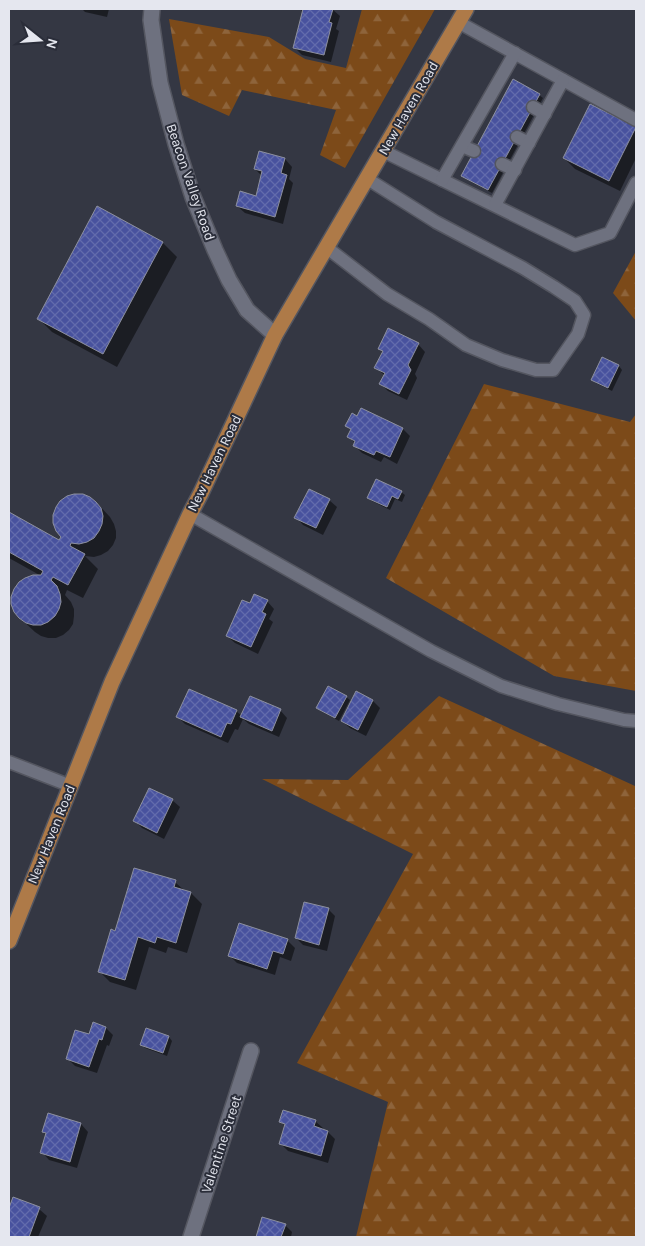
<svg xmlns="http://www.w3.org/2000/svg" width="645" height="1246" viewBox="0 0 645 1246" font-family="Karla,sans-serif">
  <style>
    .forest { fill: url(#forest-firs) }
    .shadow { fill: #0007 }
    .building { fill: url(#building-cross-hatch); stroke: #8d909f }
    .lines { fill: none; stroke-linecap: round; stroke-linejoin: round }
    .lane-casing { stroke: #545660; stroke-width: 15 }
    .street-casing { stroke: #545660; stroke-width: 18 }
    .primary-casing { stroke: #545660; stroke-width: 18 }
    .lane { stroke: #6e717f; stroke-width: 12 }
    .street { stroke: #6e717f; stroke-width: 15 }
    .primary { stroke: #ae7a48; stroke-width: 15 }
    .labels { text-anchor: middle; stroke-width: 4; stroke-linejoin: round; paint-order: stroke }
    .street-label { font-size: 14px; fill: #e5e7ef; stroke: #2a2d39 }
  </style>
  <defs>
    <pattern id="forest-firs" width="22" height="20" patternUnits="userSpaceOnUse" patternTransform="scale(1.25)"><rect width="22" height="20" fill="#7c4a19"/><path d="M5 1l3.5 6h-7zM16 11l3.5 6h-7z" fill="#8e643b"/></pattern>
    <pattern id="building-cross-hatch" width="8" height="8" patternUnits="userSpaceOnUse" patternTransform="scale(1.25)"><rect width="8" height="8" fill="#48529e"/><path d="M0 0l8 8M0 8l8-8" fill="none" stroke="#626bac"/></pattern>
  </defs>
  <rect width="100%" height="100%" fill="#343743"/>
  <g class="forest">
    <polygon points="362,9 435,9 345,168 320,155 336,110 242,90 229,116 182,95 169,19 269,37 305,59 346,68"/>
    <polygon points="636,251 636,321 613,293"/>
    <polygon points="484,384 630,422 636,414 636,691 554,676 386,578"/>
    <polygon points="439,696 635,786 636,788 636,1237 356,1237 388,1102 297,1063 413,854 262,779 348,780"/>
  </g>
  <g class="shadow">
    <polygon points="82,9 109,9 107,17 85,12"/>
    <polygon points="300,9 332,9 340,16 336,29 339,31 331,62 302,55 294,47 304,13"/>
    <polygon points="539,95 543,98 492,193 466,179 463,176"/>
    <polygon points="635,128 636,130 636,158 620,191 575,169 564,158"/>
    <polygon points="285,159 292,167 289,179 293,183 283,224 245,213 237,206 257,197 262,176 255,169"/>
    <polygon points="97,208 163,243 177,257 117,367 52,332 38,318"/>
    <polygon points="418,344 425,352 415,374 417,378 407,400 388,391 381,384 385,376 376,367 384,352 380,349"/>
    <polygon points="603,359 619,366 622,370 612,391 596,383 593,380"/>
    <polygon points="362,410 403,429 410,436 397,464 384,457 381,462 362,453 354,445 355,443 349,437 352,431 347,426 358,418"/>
    <polygon points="377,480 401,492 405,495 402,502 395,499 390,510 372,501 368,498"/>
    <polygon points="329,500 337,507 323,535 303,525 296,517"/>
    <polygon points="96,502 110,517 114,524 116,531 116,538 113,545 108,551 101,555 94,557 85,556 98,569 83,598 67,590 65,595 71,602 74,609 74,616 73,624 69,630 63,635 56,638 48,638 41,636 35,632 20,618 43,577 9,558 9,513 60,541"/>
    <polygon points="267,601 274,609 269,619 273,622 258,654 235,643 227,636 250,605"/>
    <polygon points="357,693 373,701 380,708 366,736 350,728 342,721"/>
    <polygon points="346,697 350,700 339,721 321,711 318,708"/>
    <polygon points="280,710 287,718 279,737 249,724 243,719 238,730 235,729 228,743 185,724 178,717 236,711 242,716"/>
    <polygon points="172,800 180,807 164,839 142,828 135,821"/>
    <polygon points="175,882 186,892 191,893 202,904 187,953 168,947 166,953 149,947 136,990 110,982 99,971 116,932"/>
    <polygon points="328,909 335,916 327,951 303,945 296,938"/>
    <polygon points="287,940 295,948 291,961 280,957 275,975 237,963 230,956"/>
    <polygon points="106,1028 113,1035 109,1046 107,1045 97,1073 75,1066 67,1058 90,1036"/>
    <polygon points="147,1029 169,1037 172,1041 167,1056 145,1048 142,1045"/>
    <polygon points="49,1114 81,1124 88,1132 77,1168 49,1160 42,1152 46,1135 43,1132"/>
    <polygon points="315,1121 323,1128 322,1130 328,1132 335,1139 328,1163 288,1151 280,1143 286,1126 281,1122"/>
    <polygon points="14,1199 39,1209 47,1216 38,1237 9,1237 9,1212"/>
    <polygon points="263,1218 285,1225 292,1232 291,1237 257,1237"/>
  </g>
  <g class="building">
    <polygon points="303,9 333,9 329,22 332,23 324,55 293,48"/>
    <polygon points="513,79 540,94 488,190 461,176"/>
    <polygon points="590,104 636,127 609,181 563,158"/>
    <polygon points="259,151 285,158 281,173 287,175 275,217 236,206 240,191 256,196 262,171 254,169"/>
    <polygon points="97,206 163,242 103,354 37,319"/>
    <polygon points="388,328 419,343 408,365 411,370 399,394 379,384 385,373 374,368 383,351 378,349"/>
    <polygon points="602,357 619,365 608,388 591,380"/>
    <polygon points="361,408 403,428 390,457 376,451 374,455 353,446 355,441 347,437 351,429 345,426 352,413 357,416"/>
    <polygon points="376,479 402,491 398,499 392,496 387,507 367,498"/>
    <polygon points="309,489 330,499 316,528 294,518"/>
    <polygon points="74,494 83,494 90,497 96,502 101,508 103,516 102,524 99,531 94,538 87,542 79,544 71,543 70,546 85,554 68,585 53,577 51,580 57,586 60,594 61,602 59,609 55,616 48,622 41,625 33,625 26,623 19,618 14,612 11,604 11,597 14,589 19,582 25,578 33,575 41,575 43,571 9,552 9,512 59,540 61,537 56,531 53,523 53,515 56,507 60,501 67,496"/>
    <polygon points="254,594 268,600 262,612 266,614 251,647 226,636 242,600 250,603"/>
    <polygon points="328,686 347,696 335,718 316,708"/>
    <polygon points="189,689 237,710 231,724 227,723 221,737 176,717"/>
    <polygon points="356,691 373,700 358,730 341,721"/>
    <polygon points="250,696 281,709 272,731 240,717"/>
    <polygon points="149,788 173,799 157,833 133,821"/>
    <polygon points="134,868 176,880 174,887 191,892 176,943 157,937 155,943 138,937 125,980 98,972 111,929 115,931"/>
    <polygon points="304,902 329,908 319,945 295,938"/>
    <polygon points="239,923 288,939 283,954 273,951 267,969 228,956"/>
    <polygon points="93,1022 106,1027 102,1040 99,1039 89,1067 66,1059 75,1030 89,1034"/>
    <polygon points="146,1028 169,1036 163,1053 140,1045"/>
    <polygon points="283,1110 316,1120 314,1126 328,1131 321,1156 279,1144 285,1124 279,1122"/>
    <polygon points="48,1113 81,1123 70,1162 40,1153 46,1133 42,1132"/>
    <polygon points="13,1197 40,1207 29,1237 9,1237 9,1208"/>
    <polygon points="262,1217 286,1224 281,1237 256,1237"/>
  </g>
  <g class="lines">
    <g class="lane-casing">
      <g id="lane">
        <polyline points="458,22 636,120"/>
        <polyline points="533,107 545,114"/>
        <polyline points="517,137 529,143"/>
        <polyline points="462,146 474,151"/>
        <polyline points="383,151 575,245 610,233 636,183"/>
        <polyline points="502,164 515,170"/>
        <polyline points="442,180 515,53"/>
        <polyline points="495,205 563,80"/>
        <polyline points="326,247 387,294 429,319 466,345 502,360 536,370 553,370 578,334 584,315 575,301 554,287 523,268 436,222 366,178"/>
        <polyline points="190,514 431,651 501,686 558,704 624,720 636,721"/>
        <polyline points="9,762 71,786"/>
      </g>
    </g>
    <g class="street-casing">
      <g id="street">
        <polyline points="152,9 151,20 160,83 176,144 193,197 215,250 229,280 247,310 275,335"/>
        <polyline points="191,1237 251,1051"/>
      </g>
    </g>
    <g class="primary-casing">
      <polyline id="primary" points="9,941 112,682 190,514 201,493 275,335 466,9"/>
    </g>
    <use href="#lane" class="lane"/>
    <use href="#street" class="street"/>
    <use href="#primary" class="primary"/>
  </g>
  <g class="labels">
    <g class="street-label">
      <text transform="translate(408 108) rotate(-60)" y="5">New Haven Road</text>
      <text transform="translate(191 182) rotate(71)" y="5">Beacon Valley Road</text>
      <text transform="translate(214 463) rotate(-64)" y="5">New Haven Road</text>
      <text transform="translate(51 834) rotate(-68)" y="5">New Haven Road</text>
      <text transform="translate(221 1144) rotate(-72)" y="5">Valentine Street</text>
    </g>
  </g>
  <rect width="645" height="1246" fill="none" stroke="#e5e7ef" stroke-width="20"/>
  <g transform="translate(40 40) rotate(107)" stroke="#2a2d39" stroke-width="4" paint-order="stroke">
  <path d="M0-4L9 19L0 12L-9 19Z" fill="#e5e7ef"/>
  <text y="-8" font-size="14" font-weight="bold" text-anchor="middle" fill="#e5e7ef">N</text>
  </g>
</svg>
